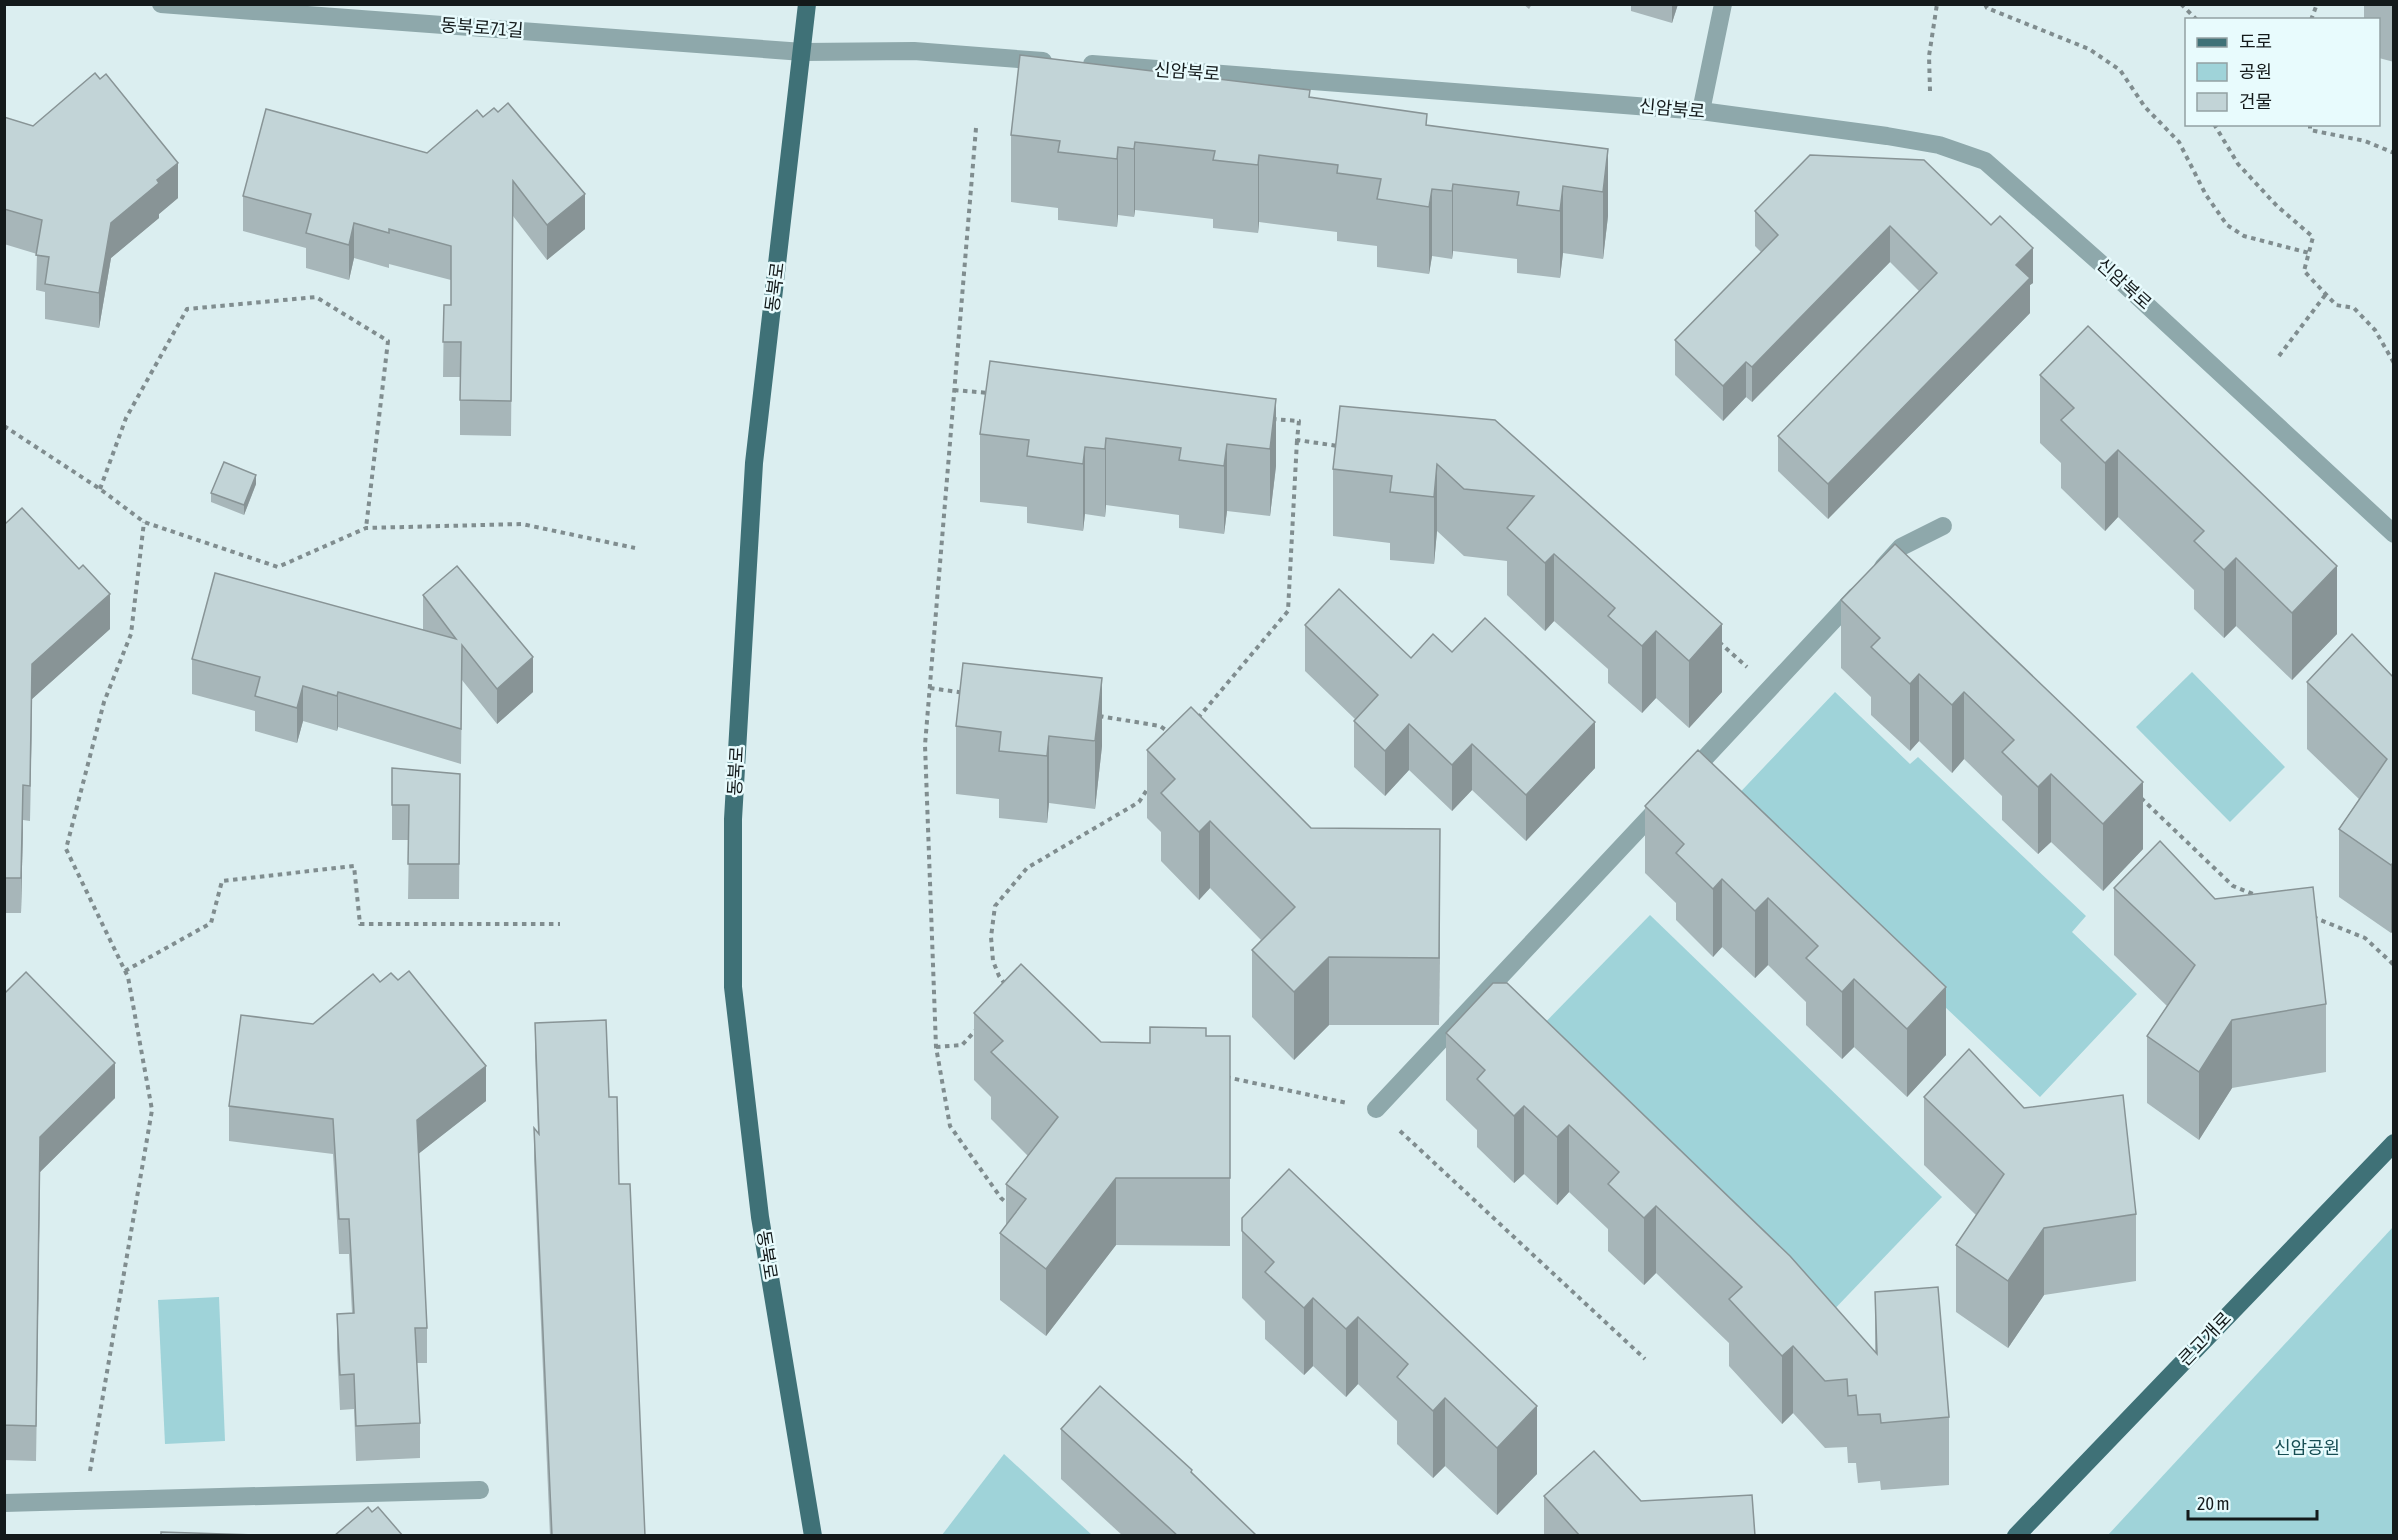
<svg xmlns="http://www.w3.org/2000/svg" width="2398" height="1540" viewBox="0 0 2398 1540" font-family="'Asap Condensed','Noto Sans KR',sans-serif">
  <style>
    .green { fill: #9fd3d9 }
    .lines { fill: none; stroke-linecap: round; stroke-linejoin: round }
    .path { stroke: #808d8f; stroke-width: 4; stroke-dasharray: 4.5 4.5; stroke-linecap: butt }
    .minor { stroke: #8ea8ab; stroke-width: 18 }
    .major { stroke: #3f7177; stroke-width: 18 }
    .wall { fill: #a7b6b9 }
    .shaded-wall { fill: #889496 }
    .building { fill: #c2d4d7; stroke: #889496; stroke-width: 1.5 }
    .labels { text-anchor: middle; stroke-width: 5; stroke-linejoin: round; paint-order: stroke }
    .street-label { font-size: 18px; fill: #141a1b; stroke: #e8fbfd }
    .park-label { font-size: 18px; fill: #174e54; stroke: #e8fbfd }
  </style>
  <rect width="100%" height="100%" fill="#dbeef0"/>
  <g class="green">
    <polygon points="2192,672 2285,767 2230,822 2136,727"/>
    <polygon points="1835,692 1910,764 1918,757 2086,916 2072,932 2137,994 2040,1097 1730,803"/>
    <polygon points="1650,915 1942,1197 1826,1318 1533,1035"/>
    <polygon points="2393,1227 2393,1535 2108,1535"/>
    <polygon points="219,1297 225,1441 165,1444 158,1300"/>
    <polygon points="1004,1454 1092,1535 942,1535"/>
  </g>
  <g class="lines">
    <g class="path">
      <polyline points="1985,4 1987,8 2089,49 2120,70 2145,107 2179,142 2206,195 2227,225 2244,236 2309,253"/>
      <polyline points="2181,4 2197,20"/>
      <polyline points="2311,20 2317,4"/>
      <polyline points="1930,91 1929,56 1937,4"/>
      <polyline points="2214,124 2238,164 2277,206 2313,237 2304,271 2336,305 2354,308 2375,330 2394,363"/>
      <polyline points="2310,124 2310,130 2365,141 2394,153"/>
      <polyline points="976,128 925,745 936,1047 950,1126 1001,1198 1009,1205"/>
      <polyline points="2279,356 2326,294"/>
      <polyline points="954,390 989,393"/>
      <polyline points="1272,419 1299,421 1297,440 1338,446"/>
      <polyline points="4,426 100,489 144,522 278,567 366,528 522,524 635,548"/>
      <polyline points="100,489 126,418 187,309 316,297 388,341 366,528"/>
      <polyline points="1719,642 1747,667"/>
      <polyline points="930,688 965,693"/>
      <polyline points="1099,716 1160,726 1170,733"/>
      <polyline points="1198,718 1288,611 1297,440"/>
      <polyline points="2141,798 2233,886 2258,896"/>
      <polyline points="2313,917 2365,938 2394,965"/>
      <polyline points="125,971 211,923 222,881 354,866 360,924 560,924"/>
      <polyline points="1005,984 999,976 993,961 991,937 995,906 1027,868 1139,802 1150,785"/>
      <polyline points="936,1047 962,1045 976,1030"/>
      <polyline points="1226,1077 1347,1103"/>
      <polyline points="1400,1131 1645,1359"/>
      <polyline points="90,1471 152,1110 128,977 66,849 104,702 131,634 144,522"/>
    </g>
    <g class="minor">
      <polyline points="161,4 803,52 914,51 1043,61"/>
      <polyline points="1092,64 1701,111 1887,136 1939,145 1985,161 2124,284 2394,534"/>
      <polyline points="1701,111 1723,4"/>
      <polyline points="1883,567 1901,547 1943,526"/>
      <polyline points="1689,775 1856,596"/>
      <polyline points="1376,1109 1662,804"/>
      <polyline points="4,1503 480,1490"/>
    </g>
    <g class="major">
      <polyline points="807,4 754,463 733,819 733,987 760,1217 813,1536"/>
      <polyline points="2016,1536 2394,1143"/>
    </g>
  </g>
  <g class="wall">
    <polygon points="1523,4 1532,4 1529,9"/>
    <polygon points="1631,4 1678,4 1672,23 1631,11"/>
    <polygon points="2364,4 2394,4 2394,62 2379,58 2379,20 2364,20"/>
    <polygon points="1310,98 1427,125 1608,149 1608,216 1603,259 1563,253 1560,278 1517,273 1517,259 1453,251 1452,259 1432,256 1429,274 1377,267 1377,246 1337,241 1337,232 1259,222 1258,233 1213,228 1213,219 1135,210 1134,217 1118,215 1117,227 1058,220 1058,208 1011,202 1011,135"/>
    <polygon points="4,117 33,126 178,198 159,214 159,218 111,258 99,328 45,319 45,292 36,290 37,254 4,244"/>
    <polygon points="483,117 585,229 547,260 513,216 511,436 460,435 460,377 443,377 444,305 451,305 451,280 389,264 389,268 354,258 349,280 306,268 306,248 243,231 243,196 427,153"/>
    <polygon points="1810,155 2033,283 2030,285 2030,313 1828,519 1778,471 1778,436 1919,291 1890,262 1752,402 1746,397 1723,421 1675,375 1675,340 1761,252 1755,246 1755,211"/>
    <polygon points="2040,375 2337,634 2292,680 2236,626 2224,638 2194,609 2194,590 2118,517 2105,531 2061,488 2061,463 2040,443"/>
    <polygon points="1276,399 1276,466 1270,516 1227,511 1224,534 1179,528 1179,515 1106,505 1105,517 1085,514 1083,531 1027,523 1027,507 980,502 980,434"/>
    <polygon points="1495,420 1722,692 1689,728 1656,698 1642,713 1608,683 1608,669 1554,621 1545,631 1507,595 1507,561 1464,556 1437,531 1434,564 1390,560 1390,543 1333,536 1333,469"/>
    <polygon points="256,484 244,515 211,502 211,493"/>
    <polygon points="4,523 110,629 32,699 30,821 23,820 21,913 4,913"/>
    <polygon points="1895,544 2143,849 2103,891 2051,842 2038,854 2002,820 2002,796 1964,759 1952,773 1919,741 1910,751 1871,715 1871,697 1841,668 1841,600"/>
    <polygon points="423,595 533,692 497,724 462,680 461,764 338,727 337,731 303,721 297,743 255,731 255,711 192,694 192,659 423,629"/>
    <polygon points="1305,625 1411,658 1452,652 1595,768 1526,841 1472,790 1452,811 1409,770 1385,796 1354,767 1354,721 1355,719 1305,671"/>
    <polygon points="963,663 1102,746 1095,809 1049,803 1047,823 999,818 999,799 956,794 956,726"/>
    <polygon points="2394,678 2394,930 2391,933 2339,897 2339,829 2359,799 2307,749 2307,682"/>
    <polygon points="1147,750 1311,828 1440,829 1439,1025 1329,1025 1294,1060 1252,1017 1252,950 1261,940 1210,888 1199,900 1161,861 1161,832 1147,818"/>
    <polygon points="1698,750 1946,1055 1907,1097 1854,1047 1842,1059 1806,1025 1806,1002 1768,965 1755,978 1722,947 1713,957 1676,920 1676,903 1645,873 1645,806"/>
    <polygon points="392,768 460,774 459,899 408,899 409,840 392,840"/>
    <polygon points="2114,888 2326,1004 2326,1072 2232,1088 2199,1140 2147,1103 2147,1036 2167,1006 2114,955"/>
    <polygon points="380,982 486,1101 418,1154 427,1328 427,1363 417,1363 420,1423 420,1458 356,1461 354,1409 340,1410 337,1349 337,1314 352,1313 349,1254 339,1254 333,1154 229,1141 229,1106 313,1024"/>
    <polygon points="4,994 115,1098 40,1172 36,1461 4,1460"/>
    <polygon points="974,1013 1101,1042 1150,1043 1206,1036 1230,1036 1230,1246 1116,1245 1046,1336 1000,1300 1000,1233 1006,1225 1006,1184 1028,1156 991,1119 991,1097 974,1080"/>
    <polygon points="535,1023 609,1097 619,1184 645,1536 550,1536 534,1160 534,1128 538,1133 535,1055"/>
    <polygon points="1446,1033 1875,1351 1875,1292 1949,1417 1949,1485 1881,1490 1880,1481 1858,1483 1856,1463 1848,1463 1847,1447 1825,1448 1793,1413 1782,1424 1729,1366 1729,1343 1656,1273 1644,1285 1608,1251 1608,1229 1569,1192 1557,1205 1524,1174 1514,1183 1477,1147 1477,1130 1446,1100"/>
    <polygon points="1924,1097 2024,1108 2136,1214 2136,1281 2044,1295 2008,1348 1956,1312 1956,1245 1976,1215 1924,1165"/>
    <polygon points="1289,1169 1537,1474 1497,1515 1445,1466 1433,1478 1397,1444 1397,1421 1358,1384 1346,1397 1313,1366 1304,1375 1265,1339 1265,1321 1242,1298 1242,1218"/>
    <polygon points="1061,1429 1192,1473 1257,1536 1123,1536 1061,1479"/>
    <polygon points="1544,1496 1641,1501 1755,1536 1544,1536"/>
  </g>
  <g class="shaded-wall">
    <polygon points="1672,4 1678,4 1672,23"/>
    <polygon points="1135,142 1135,210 1134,217 1134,149"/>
    <polygon points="1118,147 1118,215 1117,227 1117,159"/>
    <polygon points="1608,149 1608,216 1603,259 1603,192"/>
    <polygon points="1259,155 1259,222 1258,233 1258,165"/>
    <polygon points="178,163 178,198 159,214 159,218 111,258 99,328 99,293 111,223 157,180"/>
    <polygon points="1453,184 1453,251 1452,259 1452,191"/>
    <polygon points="1563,186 1563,253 1560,278 1560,211"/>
    <polygon points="1432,189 1432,256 1429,274 1429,207"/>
    <polygon points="585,194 585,229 547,260 547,225"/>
    <polygon points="354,223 354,258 349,280 349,245"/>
    <polygon points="1890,226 1890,262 1752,402 1752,367"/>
    <polygon points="2033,248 2033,283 2030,285 2030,313 1828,519 1828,484 2016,265"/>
    <polygon points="1746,362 1746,397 1723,421 1723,386"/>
    <polygon points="1276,399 1276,466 1270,516 1270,449"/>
    <polygon points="1106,438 1106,505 1105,517 1105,449"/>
    <polygon points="1227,444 1227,511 1224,534 1224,466"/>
    <polygon points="1085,447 1085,514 1083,531 1083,464"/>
    <polygon points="2118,450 2118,517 2105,531 2105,463"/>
    <polygon points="1437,464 1437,531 1434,564 1434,497"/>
    <polygon points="256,475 256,484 244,515 244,505"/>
    <polygon points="1554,554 1554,621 1545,631 1545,563"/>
    <polygon points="2236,558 2236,626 2224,638 2224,570"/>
    <polygon points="2337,566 2337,634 2292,680 2292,613"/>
    <polygon points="110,594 110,629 32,699 30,821 32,664"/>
    <polygon points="1722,624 1722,692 1689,728 1689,661"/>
    <polygon points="1656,631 1656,698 1642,713 1642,646"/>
    <polygon points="533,657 533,692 497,724 497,689"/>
    <polygon points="1919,674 1919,741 1910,751 1910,684"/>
    <polygon points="1102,678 1102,746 1095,809 1095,741"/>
    <polygon points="303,686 303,721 297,743 297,708"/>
    <polygon points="338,692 338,727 337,731 337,696"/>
    <polygon points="1964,692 1964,759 1952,773 1952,705"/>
    <polygon points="1595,722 1595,768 1526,841 1526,795"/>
    <polygon points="1409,724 1409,770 1385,796 1385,751"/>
    <polygon points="1049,736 1049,803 1047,823 1047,756"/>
    <polygon points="1472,744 1472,790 1452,811 1452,765"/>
    <polygon points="2051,774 2051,842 2038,854 2038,787"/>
    <polygon points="2143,782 2143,849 2103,891 2103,824"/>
    <polygon points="23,785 23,820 21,913 21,878"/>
    <polygon points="1210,821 1210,888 1199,900 1199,832"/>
    <polygon points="2394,862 2394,930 2391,933 2391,865"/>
    <polygon points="1722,879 1722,947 1713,957 1713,889"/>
    <polygon points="1440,897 1439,1025 1439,958"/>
    <polygon points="1768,898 1768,965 1755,978 1755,911"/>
    <polygon points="1329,957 1329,1025 1294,1060 1294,992"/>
    <polygon points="1854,979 1854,1047 1842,1059 1842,992"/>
    <polygon points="1946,987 1946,1055 1907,1097 1907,1029"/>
    <polygon points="2232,1020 2232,1088 2199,1140 2199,1072"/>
    <polygon points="115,1063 115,1098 40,1172 36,1461 40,1137"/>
    <polygon points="486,1066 486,1101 417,1155 417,1120"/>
    <polygon points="1524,1106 1524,1174 1514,1183 1514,1116"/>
    <polygon points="1569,1125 1569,1192 1557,1205 1557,1137"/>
    <polygon points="1116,1178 1116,1245 1046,1336 1046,1269"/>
    <polygon points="1656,1206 1656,1273 1644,1285 1644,1218"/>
    <polygon points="2044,1228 2044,1295 2008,1348 2008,1281"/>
    <polygon points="1313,1298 1313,1366 1304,1375 1304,1308"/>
    <polygon points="1358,1317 1358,1384 1346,1397 1346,1329"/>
    <polygon points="1793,1346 1793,1413 1782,1424 1782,1356"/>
    <polygon points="1445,1398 1445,1466 1433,1478 1433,1411"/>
    <polygon points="1537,1406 1537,1474 1497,1515 1497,1448"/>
  </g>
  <g class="building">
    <polygon points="1020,55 1310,90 1309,97 1427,114 1426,125 1608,149 1603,192 1563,186 1560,211 1517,205 1519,192 1453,184 1452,191 1432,189 1429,207 1377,199 1381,179 1337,173 1338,165 1259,155 1258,165 1213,160 1215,151 1135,142 1134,149 1118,147 1117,159 1058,152 1060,141 1011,135"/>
    <polygon points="95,73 100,79 106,74 178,163 157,180 159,183 111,223 99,293 45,284 49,257 36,255 42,220 4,209 4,117 33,126"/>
    <polygon points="508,103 585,194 547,225 513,181 511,401 460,400 461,342 443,342 444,305 451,305 451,246 389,229 389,233 354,223 349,245 306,233 311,214 243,196 266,109 427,153 477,110 483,117 494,108 498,112"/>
    <polygon points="1810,155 1924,160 1991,225 2000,216 2033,248 2016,265 2030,278 1828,484 1778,436 1937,273 1890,226 1752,367 1746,362 1723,386 1675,340 1778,235 1755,211"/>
    <polygon points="2088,326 2337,566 2292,613 2236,558 2224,570 2194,541 2204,531 2118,450 2105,463 2061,420 2074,408 2040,375"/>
    <polygon points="990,361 1276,399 1270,449 1227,444 1224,466 1179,460 1181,448 1106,438 1105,449 1085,447 1083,464 1027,456 1029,440 980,434"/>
    <polygon points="1340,406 1495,420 1722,624 1689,661 1656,631 1642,646 1608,616 1615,608 1554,554 1545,563 1507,528 1534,496 1464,489 1437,464 1434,497 1390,492 1392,476 1333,469"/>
    <polygon points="224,462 256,475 244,505 211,493"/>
    <polygon points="22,508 79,569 83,565 110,594 32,664 30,786 23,785 21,878 4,878 4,523 5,524"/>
    <polygon points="1895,544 2143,782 2103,824 2051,774 2038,787 2002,752 2014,740 1964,692 1952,705 1919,674 1910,684 1871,647 1880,638 1841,600"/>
    <polygon points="457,566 533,657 497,689 462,645 461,729 338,692 337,696 303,686 297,708 255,696 260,677 192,659 215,573 456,639 423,595"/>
    <polygon points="1339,589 1411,658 1433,634 1452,652 1485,618 1595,722 1526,795 1472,744 1452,765 1409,724 1385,751 1354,721 1378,695 1305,625"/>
    <polygon points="2352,634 2394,678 2394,862 2391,865 2339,829 2387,759 2307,682"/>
    <polygon points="963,663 1102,678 1095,741 1049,736 1047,756 999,751 1001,732 956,726"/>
    <polygon points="1191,707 1311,828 1440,829 1439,958 1329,957 1294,992 1252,950 1295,907 1210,821 1199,832 1161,793 1175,779 1147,750"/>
    <polygon points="1698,750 1946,987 1907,1029 1854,979 1842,992 1806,958 1818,946 1768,898 1755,911 1722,879 1713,889 1676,853 1684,844 1645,806"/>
    <polygon points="392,768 460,774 459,864 408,864 409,805 392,805"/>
    <polygon points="2160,841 2215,899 2313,887 2326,1004 2232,1020 2199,1072 2147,1036 2195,965 2114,888"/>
    <polygon points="1021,964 1101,1042 1150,1043 1150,1027 1206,1028 1206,1036 1230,1036 1230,1178 1116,1178 1046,1269 1000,1233 1026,1199 1006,1184 1058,1117 991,1052 1003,1041 974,1013"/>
    <polygon points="409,971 486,1066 417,1120 427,1328 415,1328 420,1423 356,1426 354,1374 340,1375 337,1314 354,1313 349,1219 339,1219 333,1119 229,1106 241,1015 313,1024 373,974 380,982 391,973 398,980"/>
    <polygon points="26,972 115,1063 40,1137 36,1426 4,1425 4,994"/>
    <polygon points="1493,983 1507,983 1790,1256 1877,1354 1875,1292 1938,1287 1949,1417 1881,1423 1880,1414 1858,1415 1856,1395 1848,1396 1847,1379 1825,1381 1793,1346 1782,1356 1729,1299 1742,1287 1656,1206 1644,1218 1608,1184 1619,1172 1569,1125 1557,1137 1524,1106 1514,1116 1477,1079 1485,1070 1446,1033"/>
    <polygon points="606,1020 609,1097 617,1097 619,1184 630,1184 645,1536 552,1536 534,1128 539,1134 535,1023"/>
    <polygon points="1969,1049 2024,1108 2123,1095 2136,1214 2044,1228 2008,1281 1956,1245 2004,1174 1924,1097"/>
    <polygon points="1289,1169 1537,1406 1497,1448 1445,1398 1433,1411 1397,1377 1408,1364 1358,1317 1346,1329 1313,1298 1304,1308 1265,1272 1274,1262 1242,1231 1242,1218"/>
    <polygon points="1100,1386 1192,1470 1191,1472 1257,1536 1178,1536 1061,1429"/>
    <polygon points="1594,1451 1641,1501 1752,1495 1755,1536 1580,1536 1544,1496"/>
    <polygon points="368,1507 372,1512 378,1507 403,1536 334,1536"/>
    <polygon points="161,1532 283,1536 161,1536"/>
  </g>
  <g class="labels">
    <g class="street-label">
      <text transform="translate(482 28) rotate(4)" y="6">동북로71길</text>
      <text transform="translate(1187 72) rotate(4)" y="6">신암북로</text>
      <text transform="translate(1672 109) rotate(5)" y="6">신암북로</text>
      <text transform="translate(2124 284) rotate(42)" y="6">신암북로</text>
      <text transform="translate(775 287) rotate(-83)" y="6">동북로</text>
      <text transform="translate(736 771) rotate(-87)" y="6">동북로</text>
      <text transform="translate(767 1255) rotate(81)" y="6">동북로</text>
      <text transform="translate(2205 1339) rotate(-46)" y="6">큰고개로</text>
    </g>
    <g class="park-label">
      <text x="2307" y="1454">신암공원</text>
    </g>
  </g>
  <rect width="2398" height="1540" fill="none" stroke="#141a1b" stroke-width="12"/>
  <rect x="2185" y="18" width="195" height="108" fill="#e8fbfd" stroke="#93a1a3" stroke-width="1.5"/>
  <rect x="2197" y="38" width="30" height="9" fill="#3f7177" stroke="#93a1a3" stroke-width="1.5"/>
  <text x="2239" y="48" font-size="18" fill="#141a1b">도로</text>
  <rect x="2197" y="63" width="30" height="18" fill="#9fd3d9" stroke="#93a1a3" stroke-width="1.5"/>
  <text x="2239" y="78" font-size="18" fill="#141a1b">공원</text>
  <rect x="2197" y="93" width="30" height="18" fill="#c2d4d7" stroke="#93a1a3" stroke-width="1.5"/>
  <text x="2239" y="108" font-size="18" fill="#141a1b">건물</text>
  <path d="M2188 1510v9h129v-9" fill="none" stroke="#141a1b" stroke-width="3"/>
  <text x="2197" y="1510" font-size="18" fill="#141a1b" stroke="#e8fbfd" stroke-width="4.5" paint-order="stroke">20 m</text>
</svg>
